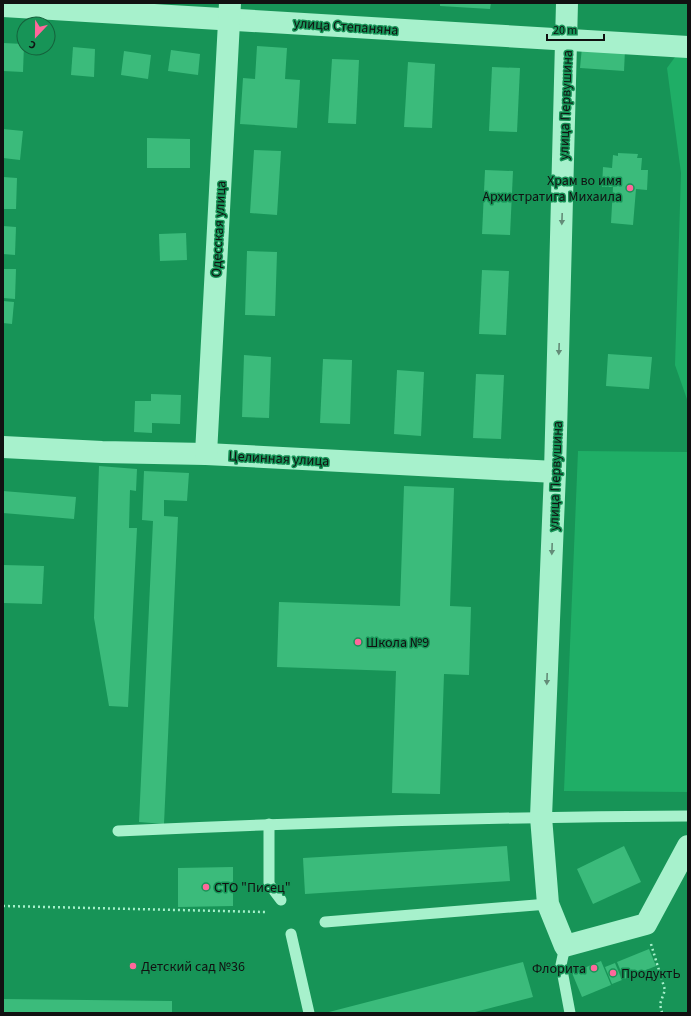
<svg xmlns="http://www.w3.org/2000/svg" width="691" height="1016" viewBox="0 0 691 1016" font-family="'Source Sans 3',sans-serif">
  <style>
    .green { fill: #1fae66 }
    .building { fill: #3bbb7b }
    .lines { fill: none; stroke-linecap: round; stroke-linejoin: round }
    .path { stroke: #a7f1cc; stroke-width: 2.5; stroke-dasharray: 2 3; stroke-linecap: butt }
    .service { stroke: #a7f1cc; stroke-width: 11 }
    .minor { stroke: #a7f1cc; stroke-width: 22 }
    .oneway { fill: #648c78 }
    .poi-dot { fill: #ff679b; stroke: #179457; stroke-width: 1.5 }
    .labels { text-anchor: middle; stroke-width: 3; stroke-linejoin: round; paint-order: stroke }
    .street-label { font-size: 14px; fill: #111; stroke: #179457 }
    .poi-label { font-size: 14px; fill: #111; stroke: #179457; text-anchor: start }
  </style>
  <rect width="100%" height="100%" fill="#179457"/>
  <g class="green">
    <polygon points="678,53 688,54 688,402 675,365 681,173 667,68"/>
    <polygon points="578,451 688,452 688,792 564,791"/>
  </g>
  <g class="building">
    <polygon points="440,3 491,3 490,9 440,6"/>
    <polygon points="3,43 24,44 23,72 3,71"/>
    <polygon points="257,46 287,48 285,79 300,80 297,128 240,124 243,78 255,79"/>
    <polygon points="73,47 95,49 94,77 71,75"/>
    <polygon points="582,47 625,50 624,71 580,68"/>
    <polygon points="171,50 200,54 198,75 168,71"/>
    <polygon points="124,51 151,55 148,79 121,75"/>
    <polygon points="332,59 359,60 356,124 328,123"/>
    <polygon points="408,62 435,64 432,128 404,127"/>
    <polygon points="492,67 520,68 517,132 489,131"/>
    <polygon points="3,129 23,131 20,160 3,158"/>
    <polygon points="147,138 190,139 190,168 147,168"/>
    <polygon points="254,150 281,151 277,215 250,213"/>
    <polygon points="618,153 638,154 637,158 642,158 641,170 648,170 647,190 636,189 633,225 611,223 613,187 602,187 603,167 612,168 613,155 618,156"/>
    <polygon points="485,170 513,171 510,235 482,234"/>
    <polygon points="3,177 17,178 16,209 3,209"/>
    <polygon points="3,226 16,227 15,255 3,254"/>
    <polygon points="186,233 187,260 160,261 159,234"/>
    <polygon points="247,251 277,252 275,316 245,315"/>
    <polygon points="3,269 16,269 15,299 3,298"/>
    <polygon points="482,270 509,271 506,335 479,334"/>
    <polygon points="3,301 14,302 12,324 3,323"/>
    <polygon points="608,354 652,357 649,389 606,386"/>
    <polygon points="244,355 271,357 269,418 242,417"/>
    <polygon points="323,359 352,360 350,424 320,423"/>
    <polygon points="397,370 424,372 421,436 394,434"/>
    <polygon points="476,374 504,375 501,439 473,438"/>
    <polygon points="151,394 181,395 180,424 152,423 152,433 134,432 135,401 151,401"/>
    <polygon points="99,466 137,469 136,491 130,490 129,528 137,528 128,707 109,706 94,618"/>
    <polygon points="144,471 189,473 187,501 164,500 164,516 178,517 164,824 139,822 153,521 142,520"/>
    <polygon points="404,486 454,488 450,606 471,607 469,675 444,674 440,794 392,793 396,671 277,667 279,602 400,606"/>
    <polygon points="3,491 76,497 74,519 3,513"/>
    <polygon points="3,565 44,566 42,604 3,603"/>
    <polygon points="507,846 510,881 305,894 303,858"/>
    <polygon points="624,846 641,882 593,904 577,869"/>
    <polygon points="233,867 233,906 178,907 178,868"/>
    <polygon points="649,949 656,966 624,979 617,962"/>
    <polygon points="601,961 611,985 582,997 572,973"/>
    <polygon points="523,962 533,997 471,1013 330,1013 329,1012"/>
    <polygon points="615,963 622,980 612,984 605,967"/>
    <polygon points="3,999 172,1001 172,1013 3,1013"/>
  </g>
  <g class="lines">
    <g class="path">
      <polyline points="3,906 265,912"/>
      <polyline points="651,944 665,990 660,1004 662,1013"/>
    </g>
    <g class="service">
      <polyline points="269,824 269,884 281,900"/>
      <path d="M118,831C308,822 498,817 688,816"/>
      <polyline points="325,922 548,904"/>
      <polyline points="291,934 309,1013"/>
      <polyline points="565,946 561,965 570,1013"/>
    </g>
    <g class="minor">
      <polyline points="567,3 555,472 541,817 548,904 565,946 646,924 688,846"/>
      <polyline points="3,6 688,47"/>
      <polyline points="3,447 102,452 206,454 555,472"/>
      <polyline points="206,454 230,3"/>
    </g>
  </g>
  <defs><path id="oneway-solid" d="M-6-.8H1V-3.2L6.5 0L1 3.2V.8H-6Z"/></defs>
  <g class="oneway">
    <use href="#oneway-solid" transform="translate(562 219) rotate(92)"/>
    <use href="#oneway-solid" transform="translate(559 349) rotate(92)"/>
    <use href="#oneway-solid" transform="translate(552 549) rotate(92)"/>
    <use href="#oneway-solid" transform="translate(547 679) rotate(92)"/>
  </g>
  <g class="poi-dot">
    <circle cx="630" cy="188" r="4"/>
    <circle cx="358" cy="642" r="4"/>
    <circle cx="206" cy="887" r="4"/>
    <circle cx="133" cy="966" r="4"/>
    <circle cx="594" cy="968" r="4"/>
    <circle cx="613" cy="973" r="4"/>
  </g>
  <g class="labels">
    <g class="street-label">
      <text transform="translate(346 26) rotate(4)" y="5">улица Степаняна</text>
      <text transform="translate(565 105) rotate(-88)" y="5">улица Первушина</text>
      <text transform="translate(218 229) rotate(-87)" y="5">Одесская улица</text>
      <text transform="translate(279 458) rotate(3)" y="5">Целинная улица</text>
      <text transform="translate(555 476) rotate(-88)" y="5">улица Первушина</text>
    </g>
    <g class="poi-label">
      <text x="622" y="185" text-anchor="end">Храм во имя<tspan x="622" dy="16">Архистратига Михаила</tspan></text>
      <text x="366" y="647">Школа №9</text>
      <text x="214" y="892">СТО "Писец"</text>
      <text x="141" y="971">Детский сад №36</text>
      <text x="586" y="973" text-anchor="end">Флорита</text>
      <text x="621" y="978">ПродуктЬ</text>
    </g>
  </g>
  <rect width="691" height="1016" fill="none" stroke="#111111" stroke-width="8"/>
  <g transform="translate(36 36) rotate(202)"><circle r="19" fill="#179457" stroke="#15603b"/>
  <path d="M0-3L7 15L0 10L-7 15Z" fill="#ff679b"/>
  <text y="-6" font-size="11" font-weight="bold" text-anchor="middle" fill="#111111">С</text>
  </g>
  <path d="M547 34v6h57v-6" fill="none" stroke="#111111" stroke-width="2"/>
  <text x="553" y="34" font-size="12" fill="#111111" stroke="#179457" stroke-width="3" paint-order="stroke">20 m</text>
</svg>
